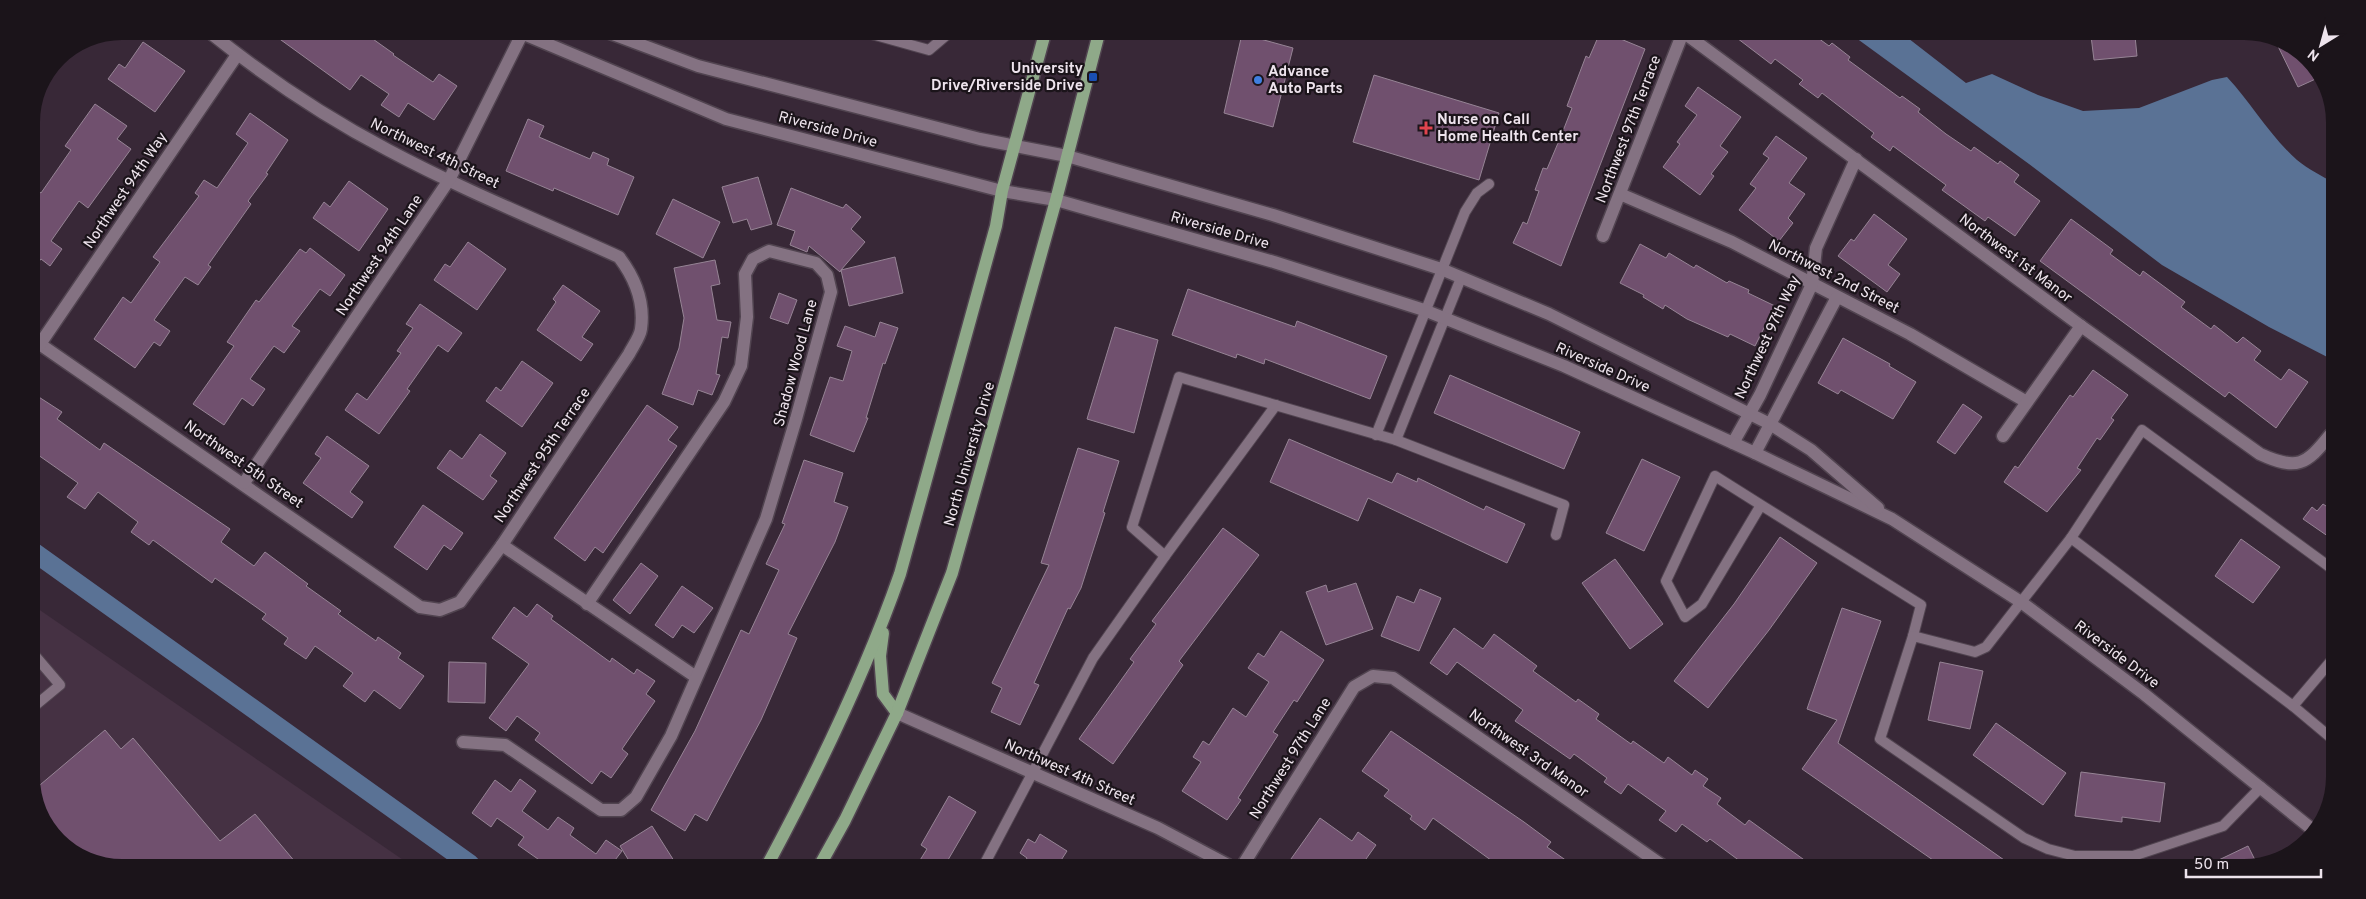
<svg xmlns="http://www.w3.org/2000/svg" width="2366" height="899" viewBox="0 0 2366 899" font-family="Overpass,sans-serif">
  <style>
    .built { fill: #453143 }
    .water { fill: #5a7295 }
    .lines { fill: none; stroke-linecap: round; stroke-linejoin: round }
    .canal { stroke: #5a7295; stroke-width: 19 }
    .building { fill: #70506e; stroke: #968495 }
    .service-casing { stroke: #514450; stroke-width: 12 }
    .minor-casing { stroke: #514450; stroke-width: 15 }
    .tertiary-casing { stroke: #514450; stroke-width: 15 }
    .primary-casing { stroke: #514450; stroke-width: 15 }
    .service { stroke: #847282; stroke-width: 10 }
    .minor { stroke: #847282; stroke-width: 12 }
    .tertiary { stroke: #847282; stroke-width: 12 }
    .primary { stroke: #8fa989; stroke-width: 12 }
    .transit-dot { fill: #1a4fb4; stroke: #1b141a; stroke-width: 2 }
    .shop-dot { fill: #3f7fe0; stroke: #1b141a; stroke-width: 2 }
    .health-dot { fill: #e0444e; stroke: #1b141a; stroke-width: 2 }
    .labels { text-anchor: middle; stroke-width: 4.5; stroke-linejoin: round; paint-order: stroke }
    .poi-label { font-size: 15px; font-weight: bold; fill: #eee4ed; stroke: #1b141a; text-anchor: start }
    .street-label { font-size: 15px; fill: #eee4ed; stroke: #1b141a }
  </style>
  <rect width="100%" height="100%" fill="#382837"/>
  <polygon class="built" points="31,604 409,864 92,863 50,832 31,783"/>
  <path class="water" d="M1852,35H1904L1966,83L1992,74L2038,95L2083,111L2139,108L2212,80L2227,77C2252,104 2270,136 2297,160C2308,169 2322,176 2334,183L2333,360L2269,327L2162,265L2029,164Z"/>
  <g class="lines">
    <polyline class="canal" points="31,550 470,864"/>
  </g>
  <g class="building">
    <polygon points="270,32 363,32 394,54 393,55 433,82 439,74 457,86 434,120 408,103 399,117 381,105 389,94 361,75 350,90"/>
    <polygon points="1242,34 1293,48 1273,127 1224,113"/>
    <polygon points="1599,35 1611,35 1645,49 1561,266 1513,243 1523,222 1527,224 1539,191 1535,190 1543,168 1547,169 1561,136 1572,108 1567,106 1586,56 1589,58"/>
    <polygon points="1733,35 1814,35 1829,46 1832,43 1850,57 1848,60 1900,98 1902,96 1920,109 1918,112 1946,134 1971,151 1974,147 1998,164 2000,161 2019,175 2014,182 2040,201 2015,236 1988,217 1985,221 1942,190 1946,185 1916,163 1893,146 1890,151 1871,137 1874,133 1822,93 1818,98 1799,84 1803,80 1775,59 1771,64"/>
    <polygon points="2091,36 2135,36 2137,56 2094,60"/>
    <polygon points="2273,36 2316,67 2320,77 2298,87"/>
    <polygon points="143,42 185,71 155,112 108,79 119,64 125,68"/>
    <polygon points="1374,75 1499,113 1479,180 1353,142"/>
    <polygon points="1698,87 1741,117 1720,146 1728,152 1711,174 1714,176 1700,195 1663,167 1680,144 1677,142 1697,115 1685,106"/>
    <polygon points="95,104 127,126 117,139 131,149 88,208 79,201 51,241 62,249 50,266 41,259 31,271 31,186 41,193 71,150 65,146"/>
    <polygon points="250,113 288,140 266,173 268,174 248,201 251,204 208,265 211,267 198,285 185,277 154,320 170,331 160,346 154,342 135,368 94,339 123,297 131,303 160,262 153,257 199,196 195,193 204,180 217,188 248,143 236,134"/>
    <polygon points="528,119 544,126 539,137 590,159 593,152 609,159 607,165 634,177 618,215 554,188 553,191 506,171"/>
    <polygon points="1776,136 1807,158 1789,183 1805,194 1788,218 1793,223 1779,241 1739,210 1756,188 1750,184 1769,158 1763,154"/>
    <polygon points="758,177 772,224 751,230 747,219 733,223 722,187"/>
    <polygon points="349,181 388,209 359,251 313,218 324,202 330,207"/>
    <polygon points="791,188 843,208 846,204 861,217 851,229 865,242 841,270 895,257 903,293 849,306 841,270 840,272 809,246 807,252 790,245 795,231 777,225"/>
    <polygon points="673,199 720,222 703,258 656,234"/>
    <polygon points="1874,214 1907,239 1888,265 1900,274 1887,292 1838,256 1851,239 1854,241"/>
    <polygon points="2071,219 2113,250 2110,254 2140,276 2143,271 2185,302 2181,307 2211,329 2214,325 2237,343 2243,337 2261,351 2254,360 2281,380 2289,369 2308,382 2276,428 2229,392 2225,397 2040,261"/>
    <polygon points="468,242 506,269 477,310 434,280 445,264 450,267"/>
    <polygon points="1640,244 1666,258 1669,253 1694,268 1696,265 1727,283 1729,281 1749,290 1748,293 1775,306 1755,346 1730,334 1728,337 1687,319 1665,305 1663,309 1643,297 1644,295 1620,283"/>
    <polygon points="310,248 345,275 330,296 320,289 292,326 300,331 284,353 274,346 250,379 265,389 253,406 242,398 224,425 193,404 234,346 227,342 256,300 259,302 300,249 306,253"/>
    <polygon points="715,260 720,284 711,286 717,320 731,322 728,338 722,337 716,374 720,375 712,395 698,390 693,405 662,394 679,348 684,318 674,268"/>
    <polygon points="563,285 600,311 582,337 593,344 581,361 537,330 556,302 553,299"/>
    <polygon points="1188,289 1295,327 1297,321 1387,356 1370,399 1265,359 1264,364 1237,354 1236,358 1172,335"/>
    <polygon points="779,293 797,300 788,324 770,318"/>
    <polygon points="420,304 462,333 448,352 438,345 407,389 410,391 379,434 345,410 357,393 367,400 401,353 397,351 413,328 406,324"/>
    <polygon points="880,322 898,328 885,364 883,363 866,418 868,418 854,452 810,435 830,377 843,381 852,351 837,346 845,326 875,337"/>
    <polygon points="1115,327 1158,340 1134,433 1087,419"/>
    <polygon points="1843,338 1890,364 1889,366 1916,382 1893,419 1841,390 1838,394 1818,383"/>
    <polygon points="522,361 553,383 522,427 486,401 496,387 501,391"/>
    <polygon points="2093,370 2128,395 2111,418 2114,420 2100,440 2097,438 2077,468 2081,470 2047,512 2004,482 2015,466 2018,468 2070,395 2073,397"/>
    <polygon points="1450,375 1580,432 1564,469 1434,413"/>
    <polygon points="31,392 62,412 57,419 100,450 104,443 230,529 221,542 254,566 265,552 308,584 306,586 341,611 338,614 376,641 378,637 401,653 398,658 424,676 400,709 374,690 365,702 343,686 353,673 315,646 306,659 284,644 288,638 262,619 266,614 215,578 212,583 153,540 149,545 131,532 138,522 98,492 85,509 67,497 78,483 31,450"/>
    <polygon points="1963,404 1982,417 1955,454 1937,442"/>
    <polygon points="647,405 678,427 668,440 677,446 603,553 595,547 585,561 554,538"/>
    <polygon points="480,434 506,453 490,476 497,481 483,500 437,468 450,450 462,459"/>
    <polygon points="327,436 369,466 350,492 363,502 352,518 303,483 321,458 315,454"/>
    <polygon points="1289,439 1392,483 1397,473 1417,482 1418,478 1484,510 1486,506 1525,524 1507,563 1368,498 1358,521 1270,482"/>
    <polygon points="1078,448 1119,461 1103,512 1105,513 1081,588 1070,609 1068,608 1034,683 1039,685 1020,725 991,712 1002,688 992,683 1049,565 1041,563"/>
    <polygon points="1642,459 1680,477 1644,551 1606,533"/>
    <polygon points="804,460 843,473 834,502 848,507 835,542 788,634 797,638 761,720 707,821 695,814 685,831 651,810 695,731 741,630 749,634 779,570 766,564 785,524 782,523"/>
    <polygon points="2323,504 2332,510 2332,539 2303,519 2312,507 2317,511"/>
    <polygon points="423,505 463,533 451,550 444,545 427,570 394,547"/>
    <polygon points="1223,528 1259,555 1179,661 1183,665 1113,764 1079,739 1134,662 1130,659 1156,624 1152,621"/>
    <polygon points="1780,537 1817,563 1769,630 1708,708 1674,681 1734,604"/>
    <polygon points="2241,539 2280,567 2253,603 2215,576"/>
    <polygon points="1615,559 1663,624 1630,649 1582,583"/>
    <polygon points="641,563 658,576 630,614 613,600"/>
    <polygon points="1356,583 1373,629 1326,645 1306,592 1326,585 1328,592"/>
    <polygon points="682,586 713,608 694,633 682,625 673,638 655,625"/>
    <polygon points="1420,589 1441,598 1419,651 1381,636 1397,596 1414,603"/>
    <polygon points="537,604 553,616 551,619 610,662 612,658 634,674 637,669 655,681 646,694 655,701 622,749 628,754 611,778 601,771 592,784 535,740 540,733 517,716 506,731 489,718 529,664 492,638 514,607 527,617"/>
    <polygon points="1842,608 1881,621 1838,743 2014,867 1943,867 1802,769 1837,720 1807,709"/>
    <polygon points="1454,628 1483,649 1494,634 1537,666 1533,671 1576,702 1578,699 1599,714 1596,719 1631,744 1633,741 1664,763 1668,757 1692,775 1695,770 1708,779 1703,786 1721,798 1717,804 1745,825 1749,820 1814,867 1748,867 1710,839 1707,842 1682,824 1676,832 1659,820 1666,811 1628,784 1621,794 1604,782 1607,778 1574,754 1570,759 1515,721 1523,710 1457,662 1447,675 1430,663"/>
    <polygon points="1281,631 1324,660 1297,702 1294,700 1273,732 1278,735 1238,798 1241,800 1227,820 1182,791 1201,762 1193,757 1203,741 1209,745 1233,708 1246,717 1269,682 1248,668 1258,653 1264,657"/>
    <polygon points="449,662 486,663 485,703 448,702"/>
    <polygon points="1940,662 1983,671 1970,729 1928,720"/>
    <polygon points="1996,723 2066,773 2043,805 1973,755"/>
    <polygon points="105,730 121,749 133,738 220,841 255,814 296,863 92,863 50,832 34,790"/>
    <polygon points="1391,731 1524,822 1551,842 1547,847 1574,866 1499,866 1433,818 1425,830 1410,819 1412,816 1384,796 1389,790 1362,771"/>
    <polygon points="2081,772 2165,783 2160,822 2122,817 2122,822 2075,816"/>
    <polygon points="520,779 536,791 522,811 548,830 558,817 574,828 570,835 596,854 606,840 622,851 612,864 545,864 518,845 524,837 497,818 491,827 472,813 495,780 511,792"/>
    <polygon points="949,796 976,812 945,865 917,865 927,849 921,845"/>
    <polygon points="1320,818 1352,841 1358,832 1376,845 1361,866 1286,866"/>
    <polygon points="652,826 676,864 631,864 620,846"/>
    <polygon points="1040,834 1067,851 1058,865 1023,865 1027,858 1020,853 1028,839 1035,843"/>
    <polygon points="2248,846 2257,864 2244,868 2202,868"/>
  </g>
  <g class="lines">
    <g class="service-casing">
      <g id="service">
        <polyline points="868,33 929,50 949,33"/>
        <polyline points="1376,435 1465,212 1477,193 1489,184"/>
        <polyline points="1396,440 1461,278"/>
        <polyline points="1761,505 1715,476 1666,581 1685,617 1702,604 1761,505 1921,605 1913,636"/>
        <polyline points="2071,538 2142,430 2331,568"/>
        <polyline points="1165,556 1276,405"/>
        <polyline points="31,651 60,685 31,709"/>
        <polyline points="2293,706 2331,661"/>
        <polyline points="2261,787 2223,826 2133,856 2075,856 2048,849 2024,838 1880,739 1913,636 1975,652 1986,647 2071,538 2293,706 2330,737"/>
        <polyline points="984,865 1093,658 1165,556 1132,527 1179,377 1396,440 1564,505 1556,535"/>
      </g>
    </g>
    <g class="minor-casing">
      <g id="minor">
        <path d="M1687,35L2081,326L2260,454C2297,471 2306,465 2330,435"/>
        <polyline points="1620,194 1732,242 1910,334 2025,401"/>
        <polyline points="1603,236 1682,35"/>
        <path d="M31,338L420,607L440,610L460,602L502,545L629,354C633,346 640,337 641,329C645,301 635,278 619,257C542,222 463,190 388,150C325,117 264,76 208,31"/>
        <polyline points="40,344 237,55"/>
        <polyline points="2003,436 2081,326"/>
        <polyline points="1733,443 1760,395 1812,284 1816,248 1856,159"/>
        <polyline points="1755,453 1837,297"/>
        <polyline points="244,483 449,180 522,34"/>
        <polyline points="502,545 696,677"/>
        <polyline points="897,713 1158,828 1228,865"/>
        <polyline points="463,742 505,745 601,810 621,810 636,797 671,736 766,519 796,419 831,292 827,275 816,263 769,251 753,259 745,274 747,317 741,366 724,402 587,604"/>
        <polyline points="1243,865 1354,687 1373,676 1393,678 1663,866"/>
      </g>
    </g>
    <g class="tertiary-casing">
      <g id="tertiary">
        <polyline points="519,32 726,119 1002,191 1056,200 1274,262 1424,310 1564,366 1755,453 1892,519 2021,602 2144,694 2313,830"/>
        <polyline points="607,32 698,66 980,139 1067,156 1273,215 1441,269 1549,314 1770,424 1811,450 1878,508"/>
      </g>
    </g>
    <g class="primary-casing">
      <g id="primary">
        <polyline points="883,633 880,656 883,694 897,713"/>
        <path d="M768,864C818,771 865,674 900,574L996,226L1002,191L1045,33"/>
        <polyline points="820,865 845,820 897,713 952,573 1056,200 1099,33"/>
      </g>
    </g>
    <use href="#service" class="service"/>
    <use href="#minor" class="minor"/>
    <use href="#tertiary" class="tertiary"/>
    <use href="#primary" class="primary"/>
  </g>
  <rect class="transit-dot" x="1088" y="72" width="10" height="10" rx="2.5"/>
  <circle class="shop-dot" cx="1258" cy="80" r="5"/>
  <path class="health-dot" d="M1423.5 120.5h5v5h5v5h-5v5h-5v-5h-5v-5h5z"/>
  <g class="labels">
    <g class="poi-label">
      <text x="1083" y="73" text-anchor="end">University<tspan x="1083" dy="17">Drive/Riverside Drive</tspan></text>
      <text x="1268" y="76">Advance<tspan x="1268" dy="17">Auto Parts</tspan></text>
      <text x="1437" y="124">Nurse on Call<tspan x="1437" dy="17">Home Health Center</tspan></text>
    </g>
    <g class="street-label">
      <text transform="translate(828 129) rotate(15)" y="5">Riverside Drive</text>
      <text transform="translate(1628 129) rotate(-69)" y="5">Northwest 97th Terrace</text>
      <text transform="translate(435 153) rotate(26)" y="5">Northwest 4th Street</text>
      <text transform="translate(125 190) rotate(-56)" y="5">Northwest 94th Way</text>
      <text transform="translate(1220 230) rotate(16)" y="5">Riverside Drive</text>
      <text transform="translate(379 255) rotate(-56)" y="5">Northwest 94th Lane</text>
      <text transform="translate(2016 258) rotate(37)" y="5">Northwest 1st Manor</text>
      <text transform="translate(1834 276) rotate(27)" y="5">Northwest 2nd Street</text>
      <text transform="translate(1767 337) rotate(-65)" y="5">Northwest 97th Way</text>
      <text transform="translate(795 363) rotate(-75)" y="5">Shadow Wood Lane</text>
      <text transform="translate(1603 367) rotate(24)" y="5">Riverside Drive</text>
      <text transform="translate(969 454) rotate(-74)" y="5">North University Drive</text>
      <text transform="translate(542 455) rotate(-56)" y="5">Northwest 95th Terrace</text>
      <text transform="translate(244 464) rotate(35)" y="5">Northwest 5th Street</text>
      <text transform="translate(2117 654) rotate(37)" y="5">Riverside Drive</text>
      <text transform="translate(1529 753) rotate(35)" y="5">Northwest 3rd Manor</text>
      <text transform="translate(1290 758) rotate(-58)" y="5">Northwest 97th Lane</text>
      <text transform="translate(1070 772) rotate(24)" y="5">Northwest 4th Street</text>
    </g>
  </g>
  <path d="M0 0H2366V899H0ZM122 40H2244A82 82 0 0 1 2326 122V777A82 82 0 0 1 2244 859H122A82 82 0 0 1 40 777V122A82 82 0 0 1 122 40Z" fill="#1b141a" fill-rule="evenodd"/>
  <g transform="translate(2321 45) rotate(217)" stroke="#1b141a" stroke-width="4" paint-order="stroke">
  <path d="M0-4L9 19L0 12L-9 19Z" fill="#eee4ed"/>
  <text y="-8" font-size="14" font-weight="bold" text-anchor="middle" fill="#eee4ed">N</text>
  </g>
  <path d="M2186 869v8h135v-8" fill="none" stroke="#eee4ed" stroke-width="2.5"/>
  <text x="2194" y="869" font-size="15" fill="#eee4ed" stroke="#1b141a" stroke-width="4" paint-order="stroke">50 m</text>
</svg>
